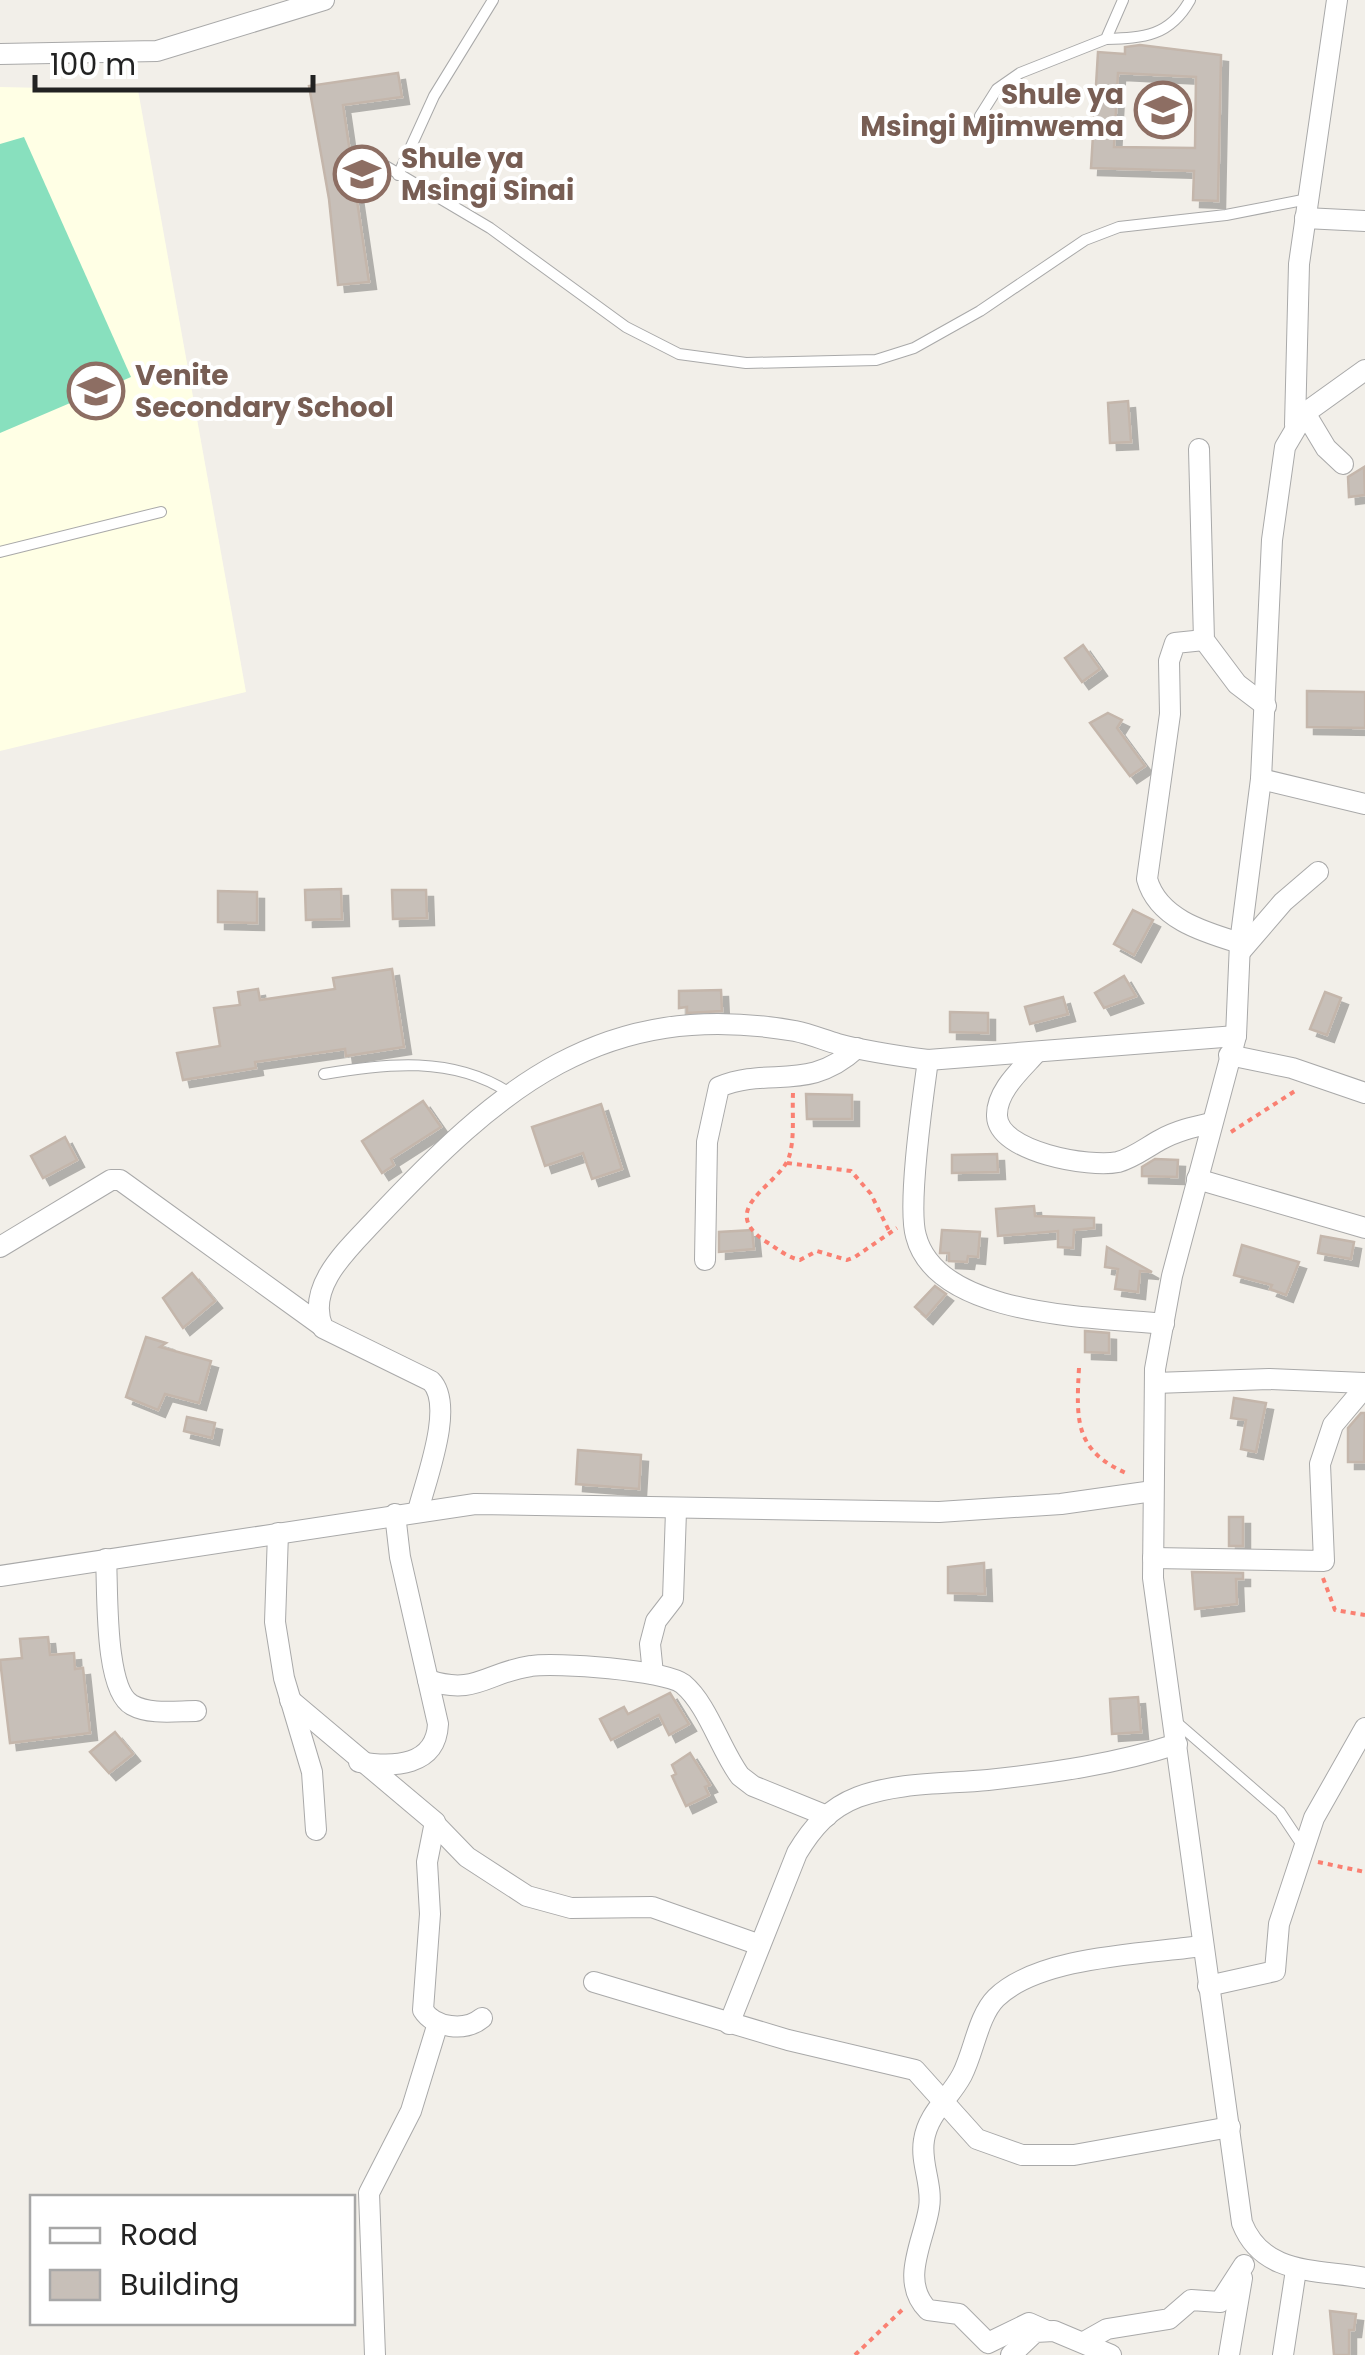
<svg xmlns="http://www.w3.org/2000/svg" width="1365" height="2355" viewBox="0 0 1365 2355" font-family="Poppins,sans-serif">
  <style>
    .education { fill: #ffffe5 }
    .pitch { fill: #88e0be }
    .building { fill: #c7bfb8; stroke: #c4b6ab; stroke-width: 2.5; fill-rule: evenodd; filter: url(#shadow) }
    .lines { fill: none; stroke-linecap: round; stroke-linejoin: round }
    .service-casing { stroke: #a9a9a9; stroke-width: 12 }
    .minor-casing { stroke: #a9a9a9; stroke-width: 22 }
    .path { stroke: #fa8072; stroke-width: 4; stroke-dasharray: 5 5; stroke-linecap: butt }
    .service { stroke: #fff; stroke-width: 10 }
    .minor { stroke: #fff; stroke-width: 20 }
    .labels { text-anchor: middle; stroke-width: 8; stroke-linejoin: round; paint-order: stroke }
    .education-label { font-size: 28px; font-weight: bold; fill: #785e54; stroke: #fff; text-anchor: start }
  </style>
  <defs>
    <filter id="shadow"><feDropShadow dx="7" dy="7" stdDeviation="0" flood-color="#0004"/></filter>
  </defs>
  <rect width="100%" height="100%" fill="#f2efe9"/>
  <polygon class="education" points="0,87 138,90 246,692 0,751"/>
  <polygon class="pitch" points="24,137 131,377 0,433 0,144"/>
  <g class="building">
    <path d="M1140,45L1221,55L1218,201L1193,200L1194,171L1091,168L1098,52L1125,54V47ZM1118,73L1196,77L1195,148L1114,147Z"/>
    <polygon points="398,73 402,97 343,105 369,282 338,285 329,199 309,86"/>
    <polygon points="1128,401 1131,442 1110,443 1108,403"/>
    <polygon points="1364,467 1365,495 1349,497 1348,477"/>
    <polygon points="1083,645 1100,669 1082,682 1065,658"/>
    <polygon points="1307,691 1365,692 1365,728 1307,727"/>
    <polygon points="1108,713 1122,720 1117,728 1145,766 1130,776 1090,723"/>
    <polygon points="341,889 342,919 306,920 305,890"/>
    <polygon points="392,890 426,890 427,918 393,919"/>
    <polygon points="218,891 257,892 257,923 218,922"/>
    <polygon points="1133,910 1153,920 1134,955 1114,944"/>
    <polygon points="392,969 404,1047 346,1056 345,1049 255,1062 256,1068 183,1080 177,1053 220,1046 214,1008 240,1005 238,992 258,989 260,1000 335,989 333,978"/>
    <polygon points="1124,976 1136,996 1104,1008 1095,993"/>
    <polygon points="721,990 722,1011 687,1013 687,1007 679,1008 679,991"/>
    <polygon points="1325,992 1341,998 1327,1035 1310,1029"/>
    <polygon points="1063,997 1068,1014 1030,1024 1025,1007"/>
    <polygon points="950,1012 988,1013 988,1033 950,1032"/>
    <polygon points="806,1094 852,1095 852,1119 807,1119"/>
    <polygon points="423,1101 441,1127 391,1159 394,1165 382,1173 362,1141"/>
    <polygon points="601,1104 622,1169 592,1179 583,1153 545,1166 532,1127"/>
    <polygon points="65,1137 77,1160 43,1178 31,1156"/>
    <polygon points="997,1154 998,1172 952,1173 952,1155"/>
    <polygon points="1155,1159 1178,1160 1177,1177 1142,1176 1142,1167"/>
    <polygon points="1034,1206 1035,1216 1094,1218 1094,1228 1074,1230 1073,1248 1058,1247 1058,1231 998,1236 996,1209"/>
    <polygon points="752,1230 754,1249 719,1252 719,1232"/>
    <polygon points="942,1230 980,1232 978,1257 968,1256 967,1262 949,1261 949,1253 940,1253"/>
    <polygon points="1321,1236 1354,1242 1351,1259 1318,1253"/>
    <polygon points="1242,1245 1299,1262 1286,1295 1270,1289 1272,1285 1234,1275"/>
    <polygon points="1107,1247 1152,1272 1140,1271 1138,1292 1115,1289 1118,1269 1105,1267"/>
    <polygon points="192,1273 215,1301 183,1328 163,1298"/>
    <polygon points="935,1286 946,1294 926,1317 915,1307"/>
    <polygon points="1085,1331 1109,1333 1109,1353 1085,1352"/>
    <polygon points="146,1337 166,1343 160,1347 211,1361 199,1403 165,1394 158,1410 126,1397"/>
    <polygon points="1234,1398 1266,1403 1256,1452 1241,1449 1246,1420 1231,1418"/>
    <polygon points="1361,1413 1365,1413 1364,1462 1348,1462 1348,1428"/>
    <polygon points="187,1417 215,1423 212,1438 184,1431"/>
    <polygon points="578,1450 641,1455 639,1489 576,1484"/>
    <rect x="1229" y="1517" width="14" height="29"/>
    <polygon points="984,1563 985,1594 948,1593 948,1567"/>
    <polygon points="1192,1572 1243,1573 1243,1579 1236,1579 1237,1604 1195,1609"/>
    <polygon points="48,1637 50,1655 74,1653 75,1669 83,1668 90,1733 10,1743 0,1660 22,1658 20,1639"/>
    <polygon points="670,1693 689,1724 669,1735 659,1715 611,1740 600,1719 624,1707 628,1714"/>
    <polygon points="1138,1697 1141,1732 1112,1734 1110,1699"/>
    <polygon points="115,1732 133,1754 109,1773 90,1752"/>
    <polygon points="690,1753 710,1785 705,1787 709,1795 686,1806 672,1776 676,1774 672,1765"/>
    <polygon points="1330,2311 1356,2314 1354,2330 1349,2330 1349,2355 1334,2355"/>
  </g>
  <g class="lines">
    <g class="service-casing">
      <g id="service">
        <path d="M1106,39C1144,38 1170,36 1190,0"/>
        <polyline points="980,116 997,89 1020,73 1106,39 1123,0"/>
        <polyline points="372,158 490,228 626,327 679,354 746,363 876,360 914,348 980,311 1085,240 1119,227 1226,215 1308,199"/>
        <polyline points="398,175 434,96 493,0"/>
        <polyline points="0,552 161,512"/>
        <path d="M324,1074C386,1063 453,1056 508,1092"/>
        <polyline points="1175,1721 1280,1812 1304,1848"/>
      </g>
    </g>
    <g class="minor-casing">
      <g id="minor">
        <polyline points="0,54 157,51 324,0"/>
        <polyline points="1305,218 1365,221"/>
        <path d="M1365,370L1305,413L1285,447L1272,540L1261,779L1240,943L1236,1036L1172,1276L1155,1369L1153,1578L1242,2223C1263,2276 1317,2269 1365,2278"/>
        <polyline points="1305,413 1326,448 1343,464"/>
        <polyline points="1295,425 1299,264 1337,0"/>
        <polyline points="1199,449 1204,640 1237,684 1266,706"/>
        <path d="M1204,640L1175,643L1169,661L1170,714L1147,879C1158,919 1204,932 1240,943"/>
        <polyline points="1261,779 1365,804"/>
        <polyline points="1240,952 1283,902 1318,872"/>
        <path d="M1037,1052C1022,1069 996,1091 997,1116C998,1152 1090,1168 1118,1162C1133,1158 1147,1147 1160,1140C1176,1131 1193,1127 1211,1123"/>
        <polyline points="1229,1055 1292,1068 1365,1093"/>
        <path d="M928,1060C923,1097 907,1205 916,1236C937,1318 1098,1317 1164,1324"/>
        <polyline points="1197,1179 1365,1228"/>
        <polyline points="0,1247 111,1180 120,1180 322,1326"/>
        <path d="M705,1260L707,1142L719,1087C770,1066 808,1093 857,1048"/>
        <polyline points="1155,1383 1269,1379 1365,1383"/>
        <path d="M418,1511C426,1479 455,1405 431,1381L323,1328C305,1287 348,1249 375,1220C498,1089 602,997 795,1031C810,1034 824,1040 838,1044C868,1052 898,1056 928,1060L1236,1036"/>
        <polyline points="278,1533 275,1622 284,1678 312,1772 316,1830"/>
        <polyline points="1153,1558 1324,1561 1320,1464 1333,1425 1365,1387"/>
        <path d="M106,1559C108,1590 104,1690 132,1705C150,1715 176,1711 196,1711"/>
        <polyline points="0,1576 475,1504 939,1512 1061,1504 1153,1491"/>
        <polyline points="653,1674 650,1644 656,1621 673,1599 676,1511"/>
        <path d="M428,1680C476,1696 487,1672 531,1666C555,1662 665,1670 683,1684C708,1705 720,1749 740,1776L753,1786L827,1816"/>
        <path d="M290,1700L435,1822L427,1862L430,1914L423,2010C434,2028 465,2032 482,2018"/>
        <path d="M359,1762C394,1768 436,1766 438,1724L400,1557L395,1514"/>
        <polyline points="436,1825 467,1857 527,1896 571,1908 652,1907 760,1945"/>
        <polyline points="594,1982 788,2040 915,2070 977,2139 1022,2155 1074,2155 1230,2127"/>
        <polyline points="1208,1986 1275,1971 1279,1924 1314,1818 1365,1728"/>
        <path d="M729,2024L797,1853C812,1828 829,1808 858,1797C898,1782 946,1784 988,1780C1052,1773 1116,1764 1177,1744"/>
        <path d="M1047,2331L1029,2323L988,2343L959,2314L928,2310C899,2281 924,2241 929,2208C933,2185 920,2163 924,2140C928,2113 950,2098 962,2075C974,2052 978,2016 996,1998C1039,1956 1144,1954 1202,1946"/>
        <polyline points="1084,2342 1107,2329 1169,2319 1191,2300 1220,2302 1244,2265"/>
        <polyline points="375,2355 369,2193 411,2111 438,2023"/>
        <polyline points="1011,2355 1035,2332 1054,2331 1111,2355"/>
        <polyline points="1229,2355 1242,2278"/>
        <polyline points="1283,2355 1296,2270"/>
      </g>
    </g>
    <g class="path">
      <path d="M793,1093C792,1114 795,1138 789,1157C780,1185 716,1208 765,1241C777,1248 786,1257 800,1260L817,1251L847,1260L855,1257L897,1228"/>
      <polyline points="1231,1132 1295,1091"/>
      <polyline points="787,1163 851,1171 871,1194 890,1233"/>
      <path d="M1079,1368C1076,1422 1075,1451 1128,1474"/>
      <polyline points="1323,1578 1335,1610 1365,1615"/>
      <polyline points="1318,1862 1365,1872"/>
      <polyline points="855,2355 902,2310"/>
    </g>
    <use href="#service" class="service"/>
    <use href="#minor" class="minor"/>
  </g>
  <defs>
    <g id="school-ring" transform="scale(2.875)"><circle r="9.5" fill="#fff" stroke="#8d6e63" stroke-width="1.5"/><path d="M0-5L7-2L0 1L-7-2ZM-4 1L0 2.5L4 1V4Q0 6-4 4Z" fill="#8d6e63"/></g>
  </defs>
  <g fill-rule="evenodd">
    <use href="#school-ring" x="1163" y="110"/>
    <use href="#school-ring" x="362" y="174"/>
    <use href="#school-ring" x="96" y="391"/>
  </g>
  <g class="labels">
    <g class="education-label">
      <text x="1124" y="104" text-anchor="end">Shule ya<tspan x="1124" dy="32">Msingi Mjimwema</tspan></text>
      <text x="401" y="168">Shule ya<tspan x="401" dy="32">Msingi Sinai</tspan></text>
      <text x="135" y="385">Venite<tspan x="135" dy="32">Secondary School</tspan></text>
    </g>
  </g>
  <rect x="30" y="2195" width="325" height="130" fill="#ffffff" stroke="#a7a7a7" stroke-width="2.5"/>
  <rect x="50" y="2228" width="50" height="15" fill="#ffffff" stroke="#a7a7a7" stroke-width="2.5"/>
  <text x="120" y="2245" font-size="30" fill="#222222">Road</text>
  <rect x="50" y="2270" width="50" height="30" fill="#c7bfb8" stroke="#a7a7a7" stroke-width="2.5"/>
  <text x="120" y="2295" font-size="30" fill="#222222">Building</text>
  <path d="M35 75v15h278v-15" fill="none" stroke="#222222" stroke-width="5"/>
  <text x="50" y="75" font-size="30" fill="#222222" stroke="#ffffff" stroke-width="8" paint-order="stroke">100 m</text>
</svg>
